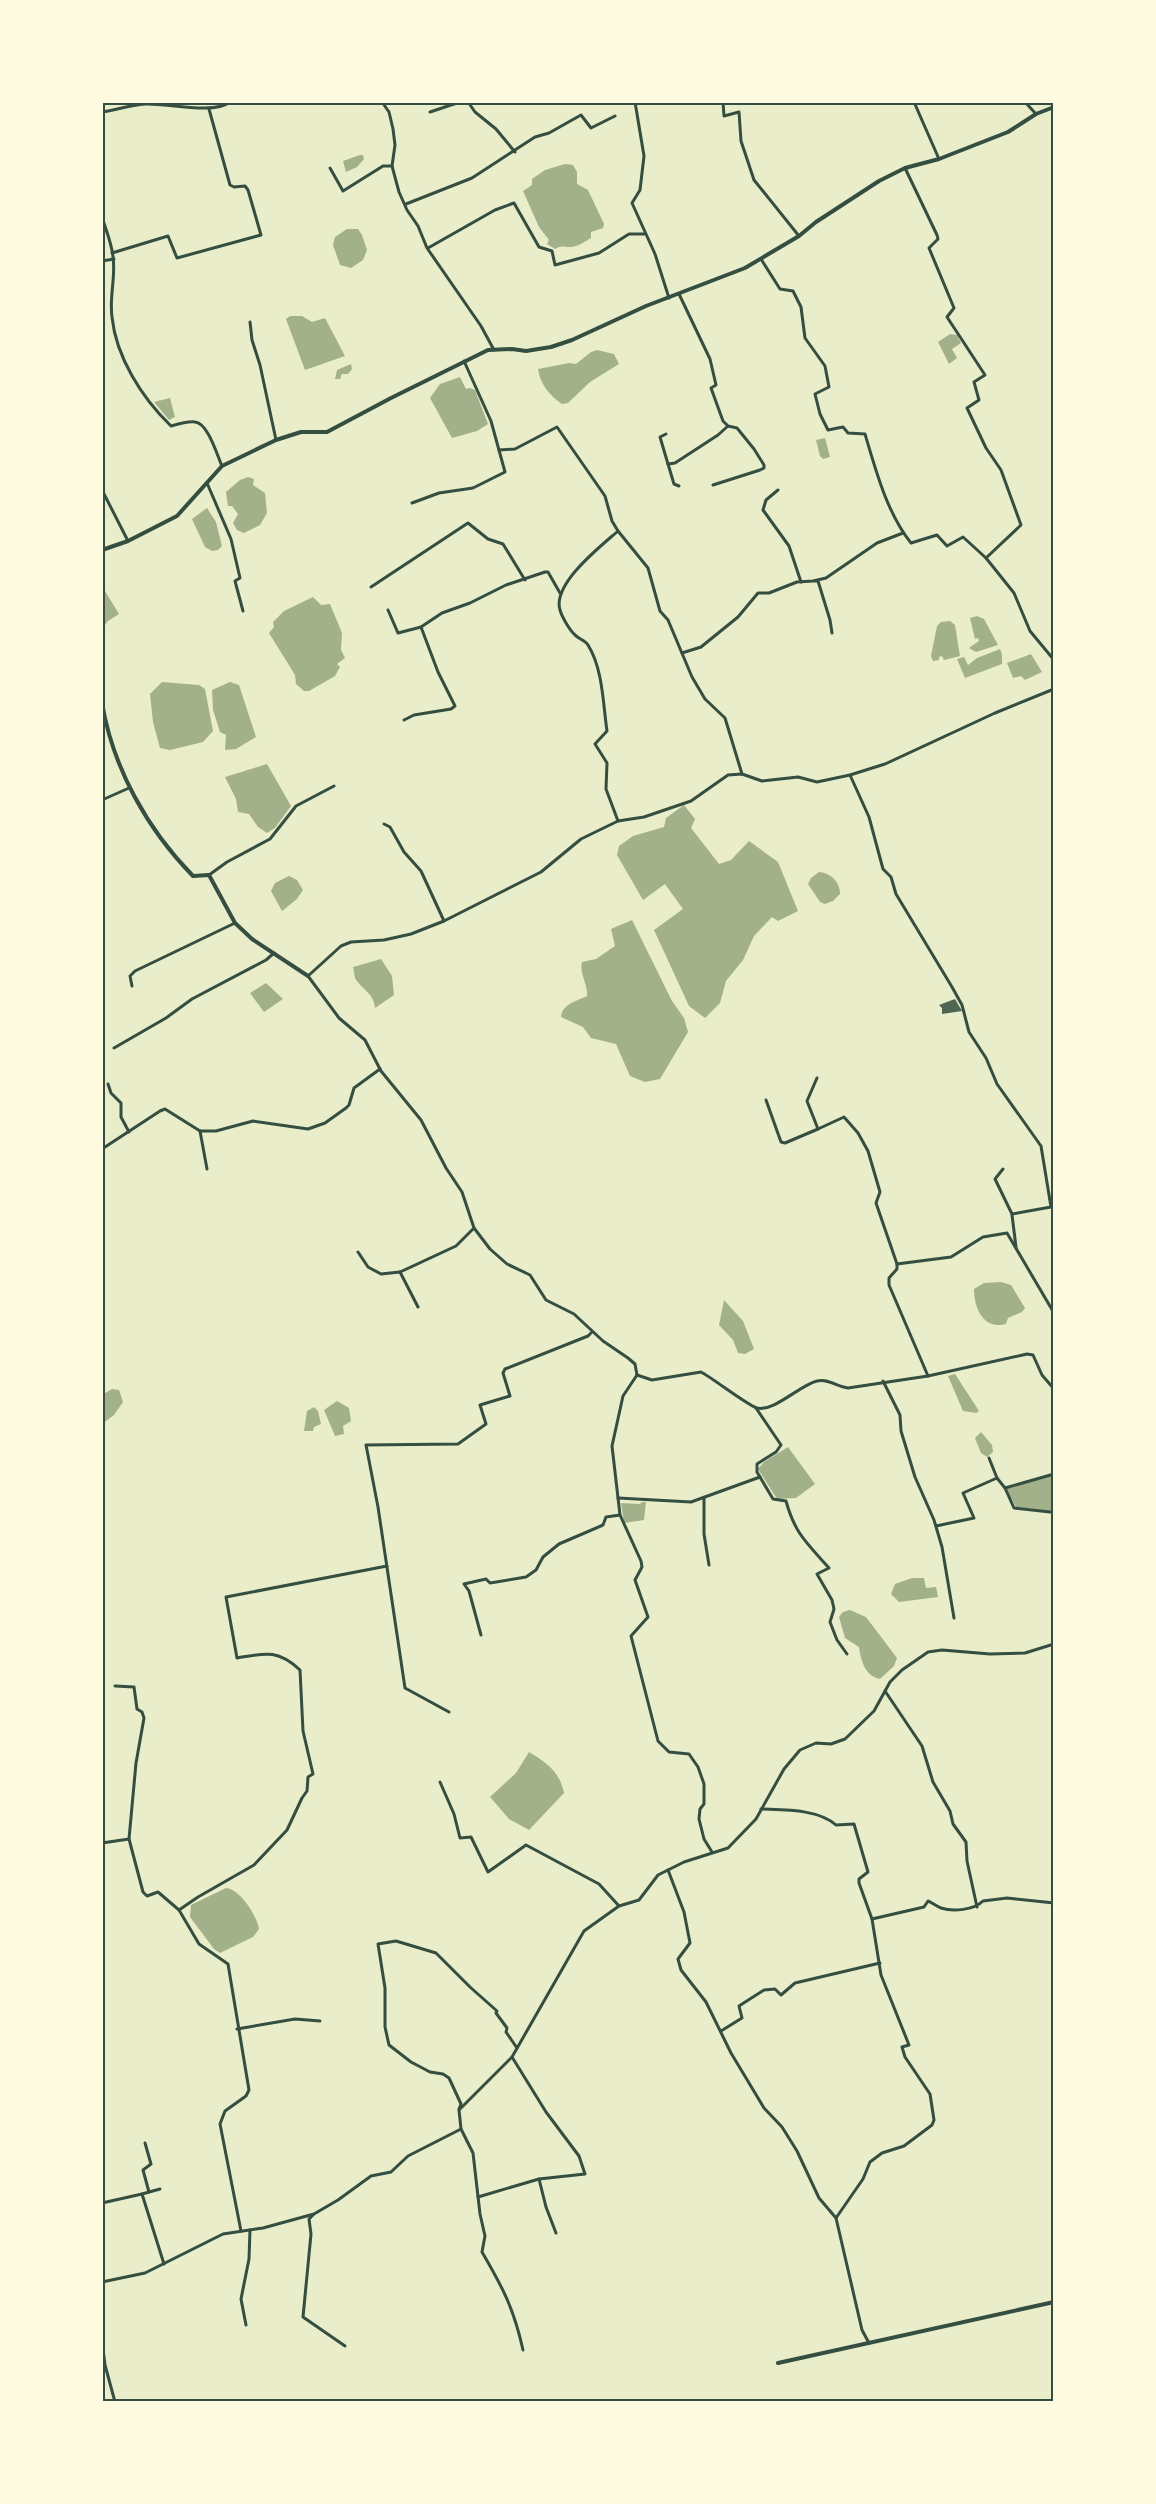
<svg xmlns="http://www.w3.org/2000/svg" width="1156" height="2504" viewBox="0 0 1156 2504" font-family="Montserrat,sans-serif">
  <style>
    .water { fill: #a3b18a }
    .building { fill: #4f6655 }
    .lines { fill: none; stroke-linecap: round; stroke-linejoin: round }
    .minor { stroke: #344e41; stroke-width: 3 }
    .tertiary { stroke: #344e41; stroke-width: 4 }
    .neatline { fill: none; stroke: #344e41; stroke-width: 2 }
  </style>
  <rect width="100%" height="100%" fill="#e9edc9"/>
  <g class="water">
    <polygon points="360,155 363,155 364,159 357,167 346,172 343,161"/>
    <path d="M565,164L573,165L577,172V184L588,190L604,224L603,228L591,232V238C585,241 578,247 570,247C563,247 562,245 555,249L547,244L549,240L539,227L523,191L532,185V179L545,170Z"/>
    <polygon points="347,229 358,229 362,235 367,250 363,260 351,268 340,265 333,245 335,237"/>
    <polygon points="290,316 302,316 312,322 325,318 345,356 305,370 286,319"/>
    <polygon points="950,334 957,335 961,343 952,349 957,358 949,364 938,342"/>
    <path d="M597,350L614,354L619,364L590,382L568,403L562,404C550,396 540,384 538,369L569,363L576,364L591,352Z"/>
    <polygon points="351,364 352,369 348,374 342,374 340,379 335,379 337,370"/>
    <polygon points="460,377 466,389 470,388 475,390 488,424 477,431 452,438 430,398 440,384"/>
    <polygon points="170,398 175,417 169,420 154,402"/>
    <polygon points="825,438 830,457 823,459 820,456 816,440"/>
    <polygon points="248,477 254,479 253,485 265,493 267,513 260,525 244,533 237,530 233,523 238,514 232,506 228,506 226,492 240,480"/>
    <polygon points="207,508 216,522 222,546 218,550 212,551 205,547 192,519"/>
    <polygon points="102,586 119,614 108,621 102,629"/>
    <polygon points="313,597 321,605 330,604 342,633 341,650 345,658 337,664 340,667 335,676 309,691 304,691 296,684 295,675 269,633 274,627 273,622 284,611"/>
    <polygon points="977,616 984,619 998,645 976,652 969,648 979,641 978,638 975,639 970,618"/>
    <polygon points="950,621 955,625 960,656 944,660 942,656 939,657 939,660 933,661 931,656 937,626 941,622"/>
    <polygon points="1000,649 1002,654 1002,664 965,678 957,659 964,657 968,665 977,658"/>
    <polygon points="1031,654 1042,672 1025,680 1021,676 1013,678 1007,663"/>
    <polygon points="162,682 199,685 205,689 213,731 203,742 170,750 160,748 153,722 150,694"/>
    <polygon points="230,682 239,685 256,737 236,749 225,750 226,735 220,732 213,710 212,690"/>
    <polygon points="267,764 291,806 275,828 267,833 258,827 249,814 238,812 236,799 225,777"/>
    <polygon points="684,805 695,819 691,828 719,864 731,860 749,841 778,862 798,911 778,921 772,917 754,936 743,960 726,981 720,1003 705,1018 689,1006 654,930 683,909 665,884 643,900 617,855 619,846 633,836 664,827 666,818"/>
    <path d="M819,872C831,873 840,882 840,894L833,901L825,904L820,902L808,884L811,878Z"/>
    <polygon points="289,876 297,880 303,890 297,899 282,911 271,891 275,883"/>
    <path d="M632,920L672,1001L684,1018L688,1032L660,1079L645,1082L630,1076L616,1044L591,1038L583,1027L561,1017C562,1004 577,1001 587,996C588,984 579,973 582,962L596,959L615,946L611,929Z"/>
    <path d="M381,959L392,976L394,995L375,1008C374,993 361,989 355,978C354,974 354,971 353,967Z"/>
    <polygon points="266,983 283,999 264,1012 250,993"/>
    <path d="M1001,1282L1011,1285L1025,1308L1022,1312L1008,1318L1006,1324C984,1330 974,1309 974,1289L984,1283Z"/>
    <polygon points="724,1300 743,1321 754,1349 745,1354 738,1353 733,1340 719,1325"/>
    <polygon points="955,1374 979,1411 976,1413 963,1411 948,1376"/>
    <polygon points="112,1389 119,1390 123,1402 114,1415 102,1424 102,1395"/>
    <polygon points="337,1401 349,1408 351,1421 343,1426 344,1434 335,1436 324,1410"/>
    <polygon points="314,1407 318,1411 321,1424 314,1427 313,1431 304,1431 307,1411"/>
    <polygon points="981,1432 992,1445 993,1452 987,1457 981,1453 975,1438"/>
    <polygon points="788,1447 815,1484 796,1498 777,1499 758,1469 764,1462"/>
    <polygon points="1054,1475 1054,1514 1051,1511 1016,1507 1006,1489"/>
    <polygon points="642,1502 646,1502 644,1520 624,1523 621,1503 640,1504"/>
    <polygon points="912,1578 924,1578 926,1588 936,1587 938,1597 899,1602 891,1594 895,1584"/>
    <path d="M850,1610L866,1617L897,1658L894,1666L880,1679C865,1676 861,1661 859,1647L845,1638L839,1617L843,1612Z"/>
    <path d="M529,1752C546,1762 560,1772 564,1793L529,1830L509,1819L490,1797L516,1773Z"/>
    <path d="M226,1888C240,1889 257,1916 259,1929L253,1937L220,1953L214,1949L190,1917L191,1905Z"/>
  </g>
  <polygon class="building" points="955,999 962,1011 942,1014 942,1008 939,1005"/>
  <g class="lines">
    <g class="minor">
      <polyline points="382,102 389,112 393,129 395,145 392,166 399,192 407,210 418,226 427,248 481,326 494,350"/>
      <polyline points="468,102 475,112 496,129 515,152"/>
      <polyline points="635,102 644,156 640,190 632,203 655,254 669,298"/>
      <polyline points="723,102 724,116 739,112 741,141 754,180 799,236"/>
      <polyline points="914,102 939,159"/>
      <polyline points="1025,102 1036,114"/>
      <path d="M102,112C116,110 130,105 145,104C167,103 213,115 230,102"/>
      <polyline points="430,112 460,102"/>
      <polyline points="330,168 343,191 383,166 392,166"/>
      <polyline points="905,168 937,235 938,239 929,248 954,308 947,317 985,375 974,382 979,400 967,408 986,448 1001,470 1021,525 986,558"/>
      <polyline points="406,204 472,178 535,137 549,133 581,115 591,128 615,116"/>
      <path d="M102,217C106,230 112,244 113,257C116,277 109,297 112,317C116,357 142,398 171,426C178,424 188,421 195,422C208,423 217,455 222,466"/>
      <polyline points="428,248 495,210 514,203 539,247 552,251 555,265 599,253 629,234 644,234"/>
      <polyline points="112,253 168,236 177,258 261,235 248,190 245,186 234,187 230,185 209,109"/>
      <path d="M761,259L780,289L793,291L801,307L805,338L825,366L829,387L815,394L820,414L828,430L843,427L848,433L865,434C876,471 887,513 911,543L937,535L947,546L963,537L986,558L1014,593L1030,631L1054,660"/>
      <polyline points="102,261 114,259"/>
      <polyline points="679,294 710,359 716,385 711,388 723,421 728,426 737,428 754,449 764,465 764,468 760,470 713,485"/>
      <polyline points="250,322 252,340 260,365 276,440"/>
      <polyline points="666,434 660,437 668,464 675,463 718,435 728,426"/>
      <path d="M499,450L515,449L557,427L605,496L612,521L618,531C601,546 552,584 560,610C562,617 569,629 574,634C578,639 585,640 588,645C603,669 603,704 607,731L595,744L607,763L606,789L618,821"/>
      <polyline points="668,464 674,484 679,486"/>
      <polyline points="207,483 231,539 240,578 235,581 243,611"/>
      <polyline points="102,490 128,541"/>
      <polyline points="778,490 766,500 763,510 789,546 801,582"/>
      <polyline points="412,503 439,493 473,488 505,472 491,421 464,361"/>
      <polyline points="618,531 648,568 660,611 668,620 692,677 705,699 725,718 742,774"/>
      <polyline points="815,581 818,581 830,620 832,633"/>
      <polyline points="371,587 468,523 488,539 503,544 525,580"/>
      <polyline points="388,610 398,633 421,627 442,613 470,603 506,585 545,572 548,572 560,593"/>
      <polyline points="682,653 701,647 738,617 758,593 769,593 797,582 813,581 826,578 877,543 903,533"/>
      <polyline points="404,720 414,715 451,709 455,706 438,672 421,627"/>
      <polyline points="850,775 869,817 883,869 891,877 896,894 952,987 962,1005 969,1032 986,1058 997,1084 1041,1146 1051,1207 1012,1214 995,1179 1003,1169"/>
      <polyline points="102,800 129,788"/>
      <polyline points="384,824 390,827 404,852 421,871 444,921"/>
      <polyline points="209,875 227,862 270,839 296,806 334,786"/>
      <polyline points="132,986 130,976 135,971 235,923"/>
      <polyline points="114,1048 166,1018 192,999 266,960 274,953"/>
      <polyline points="817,1078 807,1101 818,1129 844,1117 858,1133 868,1151 880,1192 876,1203 897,1264 897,1269 889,1278 889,1285 928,1376"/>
      <polyline points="108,1084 111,1093 121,1103 121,1117 129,1132"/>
      <polyline points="766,1100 781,1142 785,1143 818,1129"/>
      <polyline points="200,1131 207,1169"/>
      <polyline points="102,1149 160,1111 165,1109 200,1131 216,1131 253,1121 308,1129 325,1123 346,1108 349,1105 354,1088 380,1069"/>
      <polyline points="1012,1215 1016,1247"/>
      <polyline points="358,1252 368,1267 381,1274 400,1272 456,1246 474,1228"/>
      <polyline points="897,1264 951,1257 983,1237 1007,1233 1054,1313"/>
      <polyline points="400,1272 418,1307"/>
      <polyline points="637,1375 635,1364 628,1358 603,1341 574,1314 546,1300 530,1275 507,1264 490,1249 474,1228 462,1192 446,1168 421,1120 381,1071 365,1040 339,1018 308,976 341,946 351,942 384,940 411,934 444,921 541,872 581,839 618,821 644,817 691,801 728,775 742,774 762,781 798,777 817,782 850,775 885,764 995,713 1054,689"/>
      <polyline points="637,1375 623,1396 612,1446 620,1515 641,1561 642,1567 635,1580 648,1617 631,1636 658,1741 669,1752 689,1754 698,1767 704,1784 704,1804 700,1809 699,1819 704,1839 712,1852"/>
      <path d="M637,1375L652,1380L701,1372C714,1379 747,1405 757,1408C774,1412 800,1385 817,1381C828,1378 837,1387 848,1388L928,1376L1027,1354L1033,1355L1042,1375L1054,1389"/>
      <polyline points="883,1381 900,1415 901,1431 915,1477 934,1520 942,1547 954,1618"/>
      <path d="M756,1408L781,1445L776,1452L757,1464V1472L773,1499L786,1501C795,1534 807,1543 829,1568L817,1574L832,1600L834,1609L830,1622L837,1640L847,1654"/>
      <polyline points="989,1458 997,1478"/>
      <polyline points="618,1498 691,1502 760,1477"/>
      <polyline points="704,1498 704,1534 709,1565"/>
      <polyline points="1050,1512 1014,1508 1005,1488 1054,1474"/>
      <polyline points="936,1526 974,1518 963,1493 997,1478 1005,1488"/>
      <polyline points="481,1635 469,1591 464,1584 486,1579 490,1583 526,1577 536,1570 543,1557 559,1544 603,1525 606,1517 620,1515"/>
      <polyline points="115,1686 134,1687 137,1709 142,1712 144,1718 136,1763 129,1839"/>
      <polyline points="885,1691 922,1746 933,1782 950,1811 953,1824 966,1842 967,1861 977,1907"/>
      <polyline points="449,1712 405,1688 378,1507 366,1445 458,1444 486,1424 480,1405 510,1396 503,1373 505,1369 588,1336 592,1332"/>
      <polyline points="440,1782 454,1814 460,1838 471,1837 488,1872 526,1845 599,1884 619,1906"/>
      <path d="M761,1809C785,1810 818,1809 836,1825L854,1824L868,1872L859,1879V1883L872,1919L924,1907L928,1901C933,1903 936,1906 941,1908C953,1912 974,1910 983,1901L1007,1898L1054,1903"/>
      <polyline points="102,1843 129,1839 143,1892 147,1896 158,1892 179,1910 199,1944 228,1964 249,2090 246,2096 225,2111 220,2124 241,2231"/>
      <polyline points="668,1870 684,1912 690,1943 678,1959 681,1970 706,2002 731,2053 764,2108 782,2127 797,2151 819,2198 836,2218 862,2330 869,2343"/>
      <path d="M179,1910L198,1897L254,1865L287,1830L302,1798L307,1791L308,1777L313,1774L303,1731L300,1670C278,1649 265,1653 237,1658L226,1597L387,1566"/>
      <polyline points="237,2029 295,2019 320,2021"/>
      <polyline points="721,2031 742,2018 739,2006 764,1990 775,1989 781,1995 795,1983 880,1963"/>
      <polyline points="512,2057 546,2112 579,2156 585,2174 539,2179"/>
      <polyline points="459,2109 461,2104 449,2078 443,2074 430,2072 411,2062 389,2045 385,2027 385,1988 378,1944 396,1941 436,1953 470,1987 497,2011 496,2013 507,2028 506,2032 517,2048"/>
      <path d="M461,2129L473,2153L480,2214L485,2236L482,2252C503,2288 514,2309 523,2350"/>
      <polyline points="145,2143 151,2164 143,2170 149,2192"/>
      <polyline points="160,2189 142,2194 164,2264"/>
      <polyline points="478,2197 539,2179 546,2207 556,2233"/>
      <polyline points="102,2203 142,2194"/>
      <polyline points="313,2215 309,2219 311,2234 303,2317 345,2346"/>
      <polyline points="836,2218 863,2179 870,2162 882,2153 904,2146 932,2125 934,2120 930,2094 905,2057 902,2047 909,2045 881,1975 872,1919"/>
      <polyline points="102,2282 145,2273 223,2234 263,2228 314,2214 338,2200 371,2176 391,2172 408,2156 461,2129 459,2110 512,2057 584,1931 619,1906 639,1900 658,1875 684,1862 728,1848 756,1819 784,1769 800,1750 816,1743 831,1744 845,1739 874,1711 890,1682 902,1670 928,1652 942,1650 990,1654 1025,1653 1054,1644"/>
      <polyline points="246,2325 241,2299 249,2259 250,2230"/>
      <polyline points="102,2341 105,2365 115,2402"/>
    </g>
    <g class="tertiary">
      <polyline points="102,550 128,541 177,516 222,466 276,440 301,432 327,432 391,398 488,350 512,349 526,351 551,347 572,340 646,306 745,268 799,236 816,222 879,181 905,168 939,159 1008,132 1036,114 1054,107"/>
      <path d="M102,703C113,768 147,829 193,876L209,875L235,923L252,939L308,976"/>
      <polyline points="778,2363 1054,2302"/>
    </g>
  </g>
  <rect width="1156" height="2504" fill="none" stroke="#fefae0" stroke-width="207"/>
  <rect x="104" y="104" width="948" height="2296" class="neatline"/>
</svg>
